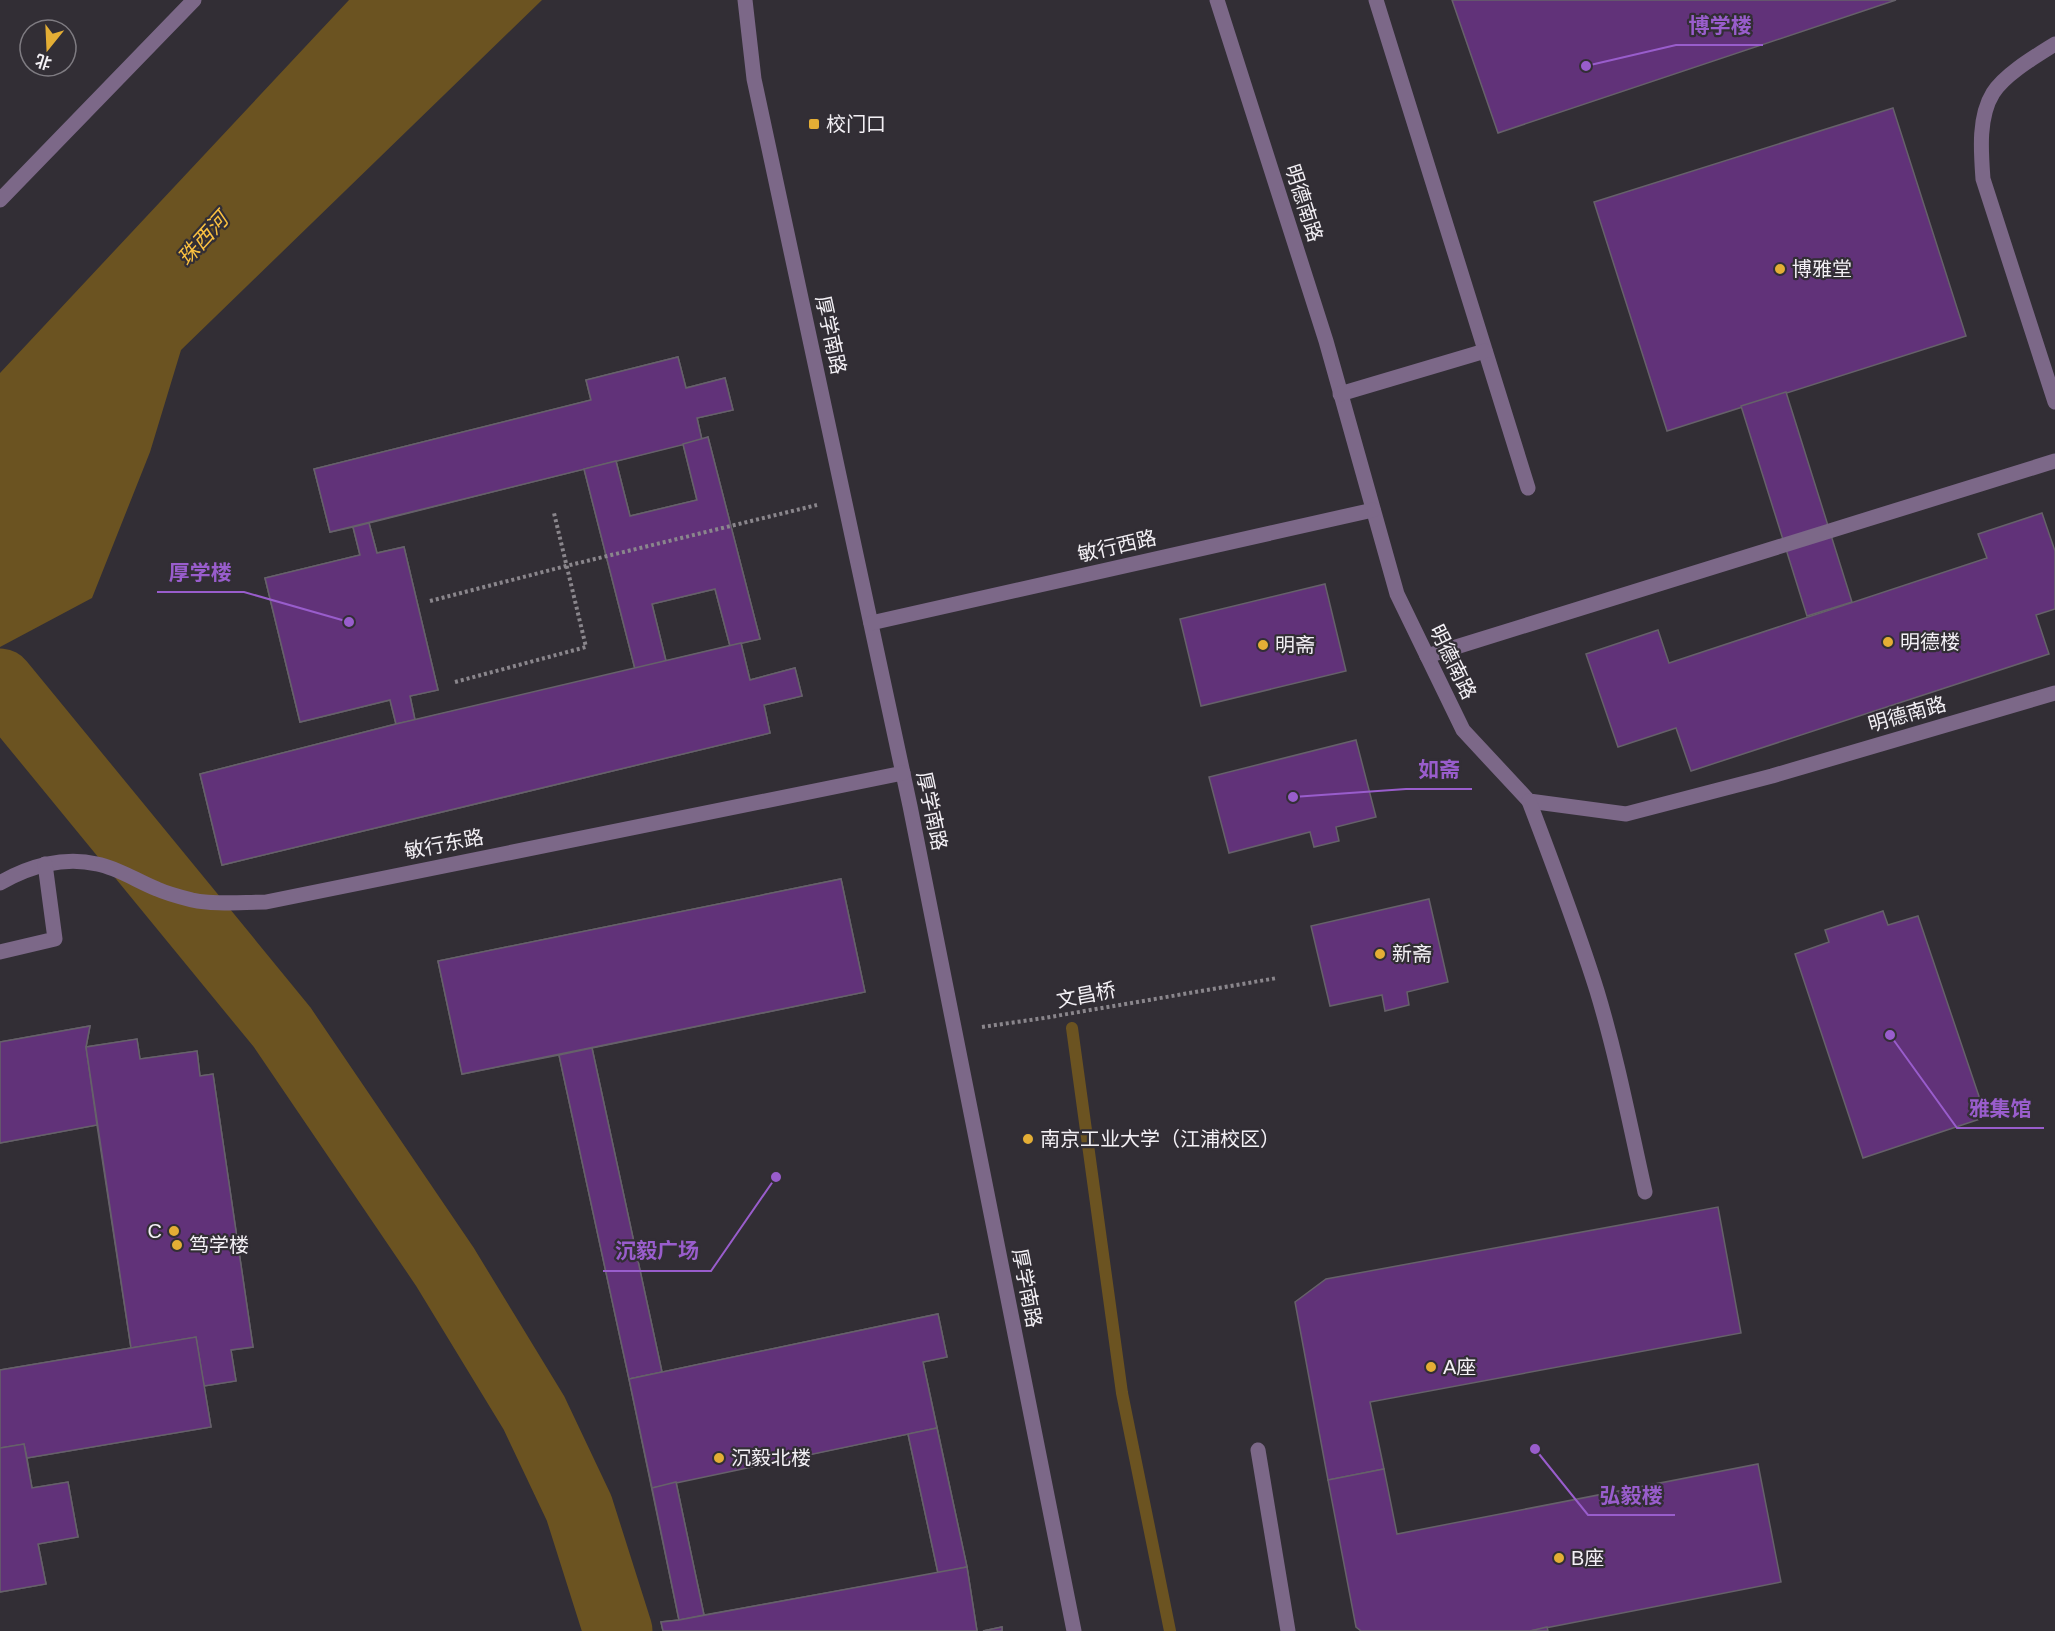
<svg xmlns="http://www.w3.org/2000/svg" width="2055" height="1631" viewBox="0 0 2055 1631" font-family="Arial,'Noto Sans SC',sans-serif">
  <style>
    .water { fill: #6b5321 }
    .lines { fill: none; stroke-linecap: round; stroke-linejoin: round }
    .stream { stroke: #6b5321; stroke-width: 12 }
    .river { stroke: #6b5321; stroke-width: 69 }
    .building { fill: #613279; stroke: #66616a; stroke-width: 1.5; fill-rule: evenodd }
    .path { stroke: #8a868c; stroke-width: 4; stroke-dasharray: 3 3; stroke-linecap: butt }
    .minor { stroke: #7c6888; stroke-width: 15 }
    .poi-dot { fill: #e4ae35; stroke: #322e35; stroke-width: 2 }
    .labels { text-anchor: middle; stroke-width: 4.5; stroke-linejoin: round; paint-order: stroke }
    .poi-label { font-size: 20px; fill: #f3f0f5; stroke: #322e35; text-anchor: start }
    .street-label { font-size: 20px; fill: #f3f0f5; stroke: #322e35 }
    .water-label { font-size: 21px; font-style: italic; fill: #fbc140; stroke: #322e35 }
    .leader { fill: none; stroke: #995dcc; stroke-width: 2 }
    .callout-dot { fill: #995dcc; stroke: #322e35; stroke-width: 2 }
    .callout-label { font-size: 21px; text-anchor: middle; font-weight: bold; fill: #995dcc; stroke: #322e35; stroke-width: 4.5; stroke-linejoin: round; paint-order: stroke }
  </style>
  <rect width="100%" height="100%" fill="#322e35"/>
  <polygon class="water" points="349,0 542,0 181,350 150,452 92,598 0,647 0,373"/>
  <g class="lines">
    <polyline class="stream" points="1072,1028 1122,1393 1170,1631"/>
    <polyline class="river" points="0,683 282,1027 445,1267 534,1413 579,1508 618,1631"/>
  </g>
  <g class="building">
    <polygon points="1452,0 1896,0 1498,133"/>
    <polygon points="1893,108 1966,336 1667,431 1594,202"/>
    <path d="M678,357L686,388L725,378L733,410L697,418L702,440L708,437L760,639L741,643L750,680L795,668L802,696L764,705L770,733L222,865L200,774L396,724L390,700L300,722L265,578L360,555L353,527L330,532L314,469L591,400L586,380ZM683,444L697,500L630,516L616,461ZM584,469L635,669L415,720L410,696L438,690L404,547L377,553L369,523ZM715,589L730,646L666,661L652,604Z"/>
    <polygon points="678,357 686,388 725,378 733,410 697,418 702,440 330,532 314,469 591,400 586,380"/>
    <polygon points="1786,392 1852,602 1807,616 1741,406"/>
    <polygon points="708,437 760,639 730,646 715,589 652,604 666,661 635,669 584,469 616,461 630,516 697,500 683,444"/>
    <polygon points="2042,513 2055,551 2055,609 2036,615 2049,654 1691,771 1676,728 1618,747 1586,654 1658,630 1669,663 1987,558 1978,534"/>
    <polygon points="369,523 377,553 404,547 438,690 410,696 415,720 396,724 390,700 300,722 265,578 360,555 353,527"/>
    <polygon points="1325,584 1346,671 1201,706 1180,619"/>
    <polygon points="741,643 750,680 795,668 802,696 764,705 770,733 222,865 200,774 396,724"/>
    <polygon points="1356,740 1376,817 1336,827 1339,841 1314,847 1310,832 1229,853 1209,777"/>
    <polygon points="841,879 865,992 592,1048 662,1372 629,1379 559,1055 462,1074 438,961"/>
    <polygon points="841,879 865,992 462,1074 438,961"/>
    <polygon points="1429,899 1448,982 1407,992 1409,1005 1385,1011 1382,995 1330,1006 1311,926"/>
    <polygon points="1883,911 1888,925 1918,916 1986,1117 1863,1158 1795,954 1829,942 1825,930"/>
    <polygon points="90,1026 86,1047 137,1039 140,1059 197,1051 200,1076 213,1074 253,1347 231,1350 236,1381 204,1386 211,1427 27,1458 32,1488 68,1482 78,1537 38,1544 46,1584 0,1592 0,1370 131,1348 97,1125 0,1143 0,1042"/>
    <polygon points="90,1026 86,1047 97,1125 0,1143 0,1042"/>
    <polygon points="137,1039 140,1059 197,1051 200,1076 213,1074 253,1347 231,1350 236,1381 204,1386 196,1337 131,1348 86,1047"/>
    <polygon points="592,1048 662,1372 629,1379 559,1055"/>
    <polygon points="1718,1207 1741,1333 1370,1402 1384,1469 1328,1480 1295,1302 1326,1279"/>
    <path d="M938,1314L947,1357L923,1362L967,1567L977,1631H663L661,1622L679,1620L629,1379ZM908,1434L938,1573L704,1615L676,1482Z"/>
    <polygon points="938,1314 947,1357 923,1362 937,1428 652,1488 629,1379"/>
    <polygon points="196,1337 211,1427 27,1458 24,1444 0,1448 0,1370"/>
    <polygon points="937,1428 967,1567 938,1573 908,1434"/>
    <polygon points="24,1444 32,1488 68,1482 78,1537 38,1544 46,1584 0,1592 0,1448"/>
    <polygon points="1758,1464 1781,1582 1530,1631 1361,1631 1356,1627 1328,1480 1384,1469 1397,1534"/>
    <polygon points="676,1482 704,1615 679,1620 652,1488"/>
    <polygon points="967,1567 977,1631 663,1631 661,1622 679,1620"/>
    <polygon points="1002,1627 1002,1631 983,1631"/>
    <polygon points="1002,1627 1002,1631 983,1631"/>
    <polygon points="1547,1627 1548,1631 1530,1631"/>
  </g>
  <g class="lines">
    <g class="path">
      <polyline points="430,601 566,566 817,505"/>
      <polyline points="455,682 586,647 554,513"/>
      <polyline points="982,1027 1044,1018 1277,978"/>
    </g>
    <g class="minor">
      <polyline points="745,0 754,79 910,806 1074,1631"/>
      <polyline points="1217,0 1326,341 1397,594 1463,730 1529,801 1626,814 1772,776 2055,693"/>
      <polyline points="1376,0 1528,488"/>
      <path d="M2055,44C2036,56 2005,74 1993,93C1978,117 1981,152 1983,179L2055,402"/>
      <polyline points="0,200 194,0"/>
      <polyline points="1340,394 1485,351"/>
      <polyline points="871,623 1373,510"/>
      <polyline points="1427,656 2055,461"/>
      <path d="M1529,801C1553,864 1577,927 1597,991C1617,1057 1630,1125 1645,1192"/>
      <path d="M0,883C29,866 64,856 97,864C118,868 137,881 157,889C168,894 180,897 192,900C215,905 242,902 266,902L903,773"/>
      <polyline points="0,952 55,939 45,864"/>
      <polyline points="1258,1450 1288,1631"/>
    </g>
  </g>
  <g class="poi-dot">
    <rect x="808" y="118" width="12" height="12" rx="3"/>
    <circle cx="1780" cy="269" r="6"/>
    <circle cx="1888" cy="642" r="6"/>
    <circle cx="1263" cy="645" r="6"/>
    <circle cx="1380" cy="954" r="6"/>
    <circle cx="1028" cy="1139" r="6"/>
    <circle cx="174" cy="1231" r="6"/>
    <circle cx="177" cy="1245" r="6"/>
    <circle cx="1431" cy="1367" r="6"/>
    <circle cx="719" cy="1458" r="6"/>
    <circle cx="1559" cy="1558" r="6"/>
  </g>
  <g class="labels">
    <g class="poi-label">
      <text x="826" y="131">校门口</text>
      <text x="1792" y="276">博雅堂</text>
      <text x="1900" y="649">明德楼</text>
      <text x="1275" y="652">明斋</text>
      <text x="1392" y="961">新斋</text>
      <text x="1040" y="1146">南京工业大学（江浦校区）</text>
      <text x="162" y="1238" text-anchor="end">C</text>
      <text x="189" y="1252">笃学楼</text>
      <text x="1443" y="1374">A座</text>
      <text x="731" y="1465">沉毅北楼</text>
      <text x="1571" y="1565">B座</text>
    </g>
    <g class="street-label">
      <text transform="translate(1304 203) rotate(72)" y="7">明德南路</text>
      <text transform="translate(831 335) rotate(78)" y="7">厚学南路</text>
      <text transform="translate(1117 546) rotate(-13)" y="7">敏行西路</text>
      <text transform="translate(1453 662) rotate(64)" y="7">明德南路</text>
      <text transform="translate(1907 714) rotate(-16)" y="7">明德南路</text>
      <text transform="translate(932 811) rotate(78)" y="7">厚学南路</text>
      <text transform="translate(444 844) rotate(-11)" y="7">敏行东路</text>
      <text transform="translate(1086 995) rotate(-11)" y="7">文昌桥</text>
      <text transform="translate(1027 1288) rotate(79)" y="7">厚学南路</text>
    </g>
    <g class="water-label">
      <text transform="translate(203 239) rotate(-48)" y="7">珠西河</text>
    </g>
  </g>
  <path class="leader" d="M1586 66L1676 45H1763M349 622L244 592H157M1293 797L1406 789H1472M1890 1035L1957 1128H2044M776 1177L711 1271H603M1535 1449L1588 1515H1675"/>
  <g class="callout-dot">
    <circle cx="1586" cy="66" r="6"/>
    <circle cx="349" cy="622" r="6"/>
    <circle cx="1293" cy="797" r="6"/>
    <circle cx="1890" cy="1035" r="6"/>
    <circle cx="776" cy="1177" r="6"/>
    <circle cx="1535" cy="1449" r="6"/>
  </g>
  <g class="callout-label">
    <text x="1720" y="33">博学楼</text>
    <text x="200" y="580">厚学楼</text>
    <text x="1439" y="777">如斋</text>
    <text x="2000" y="1116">雅集馆</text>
    <text x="657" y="1258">沉毅广场</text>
    <text x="1631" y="1503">弘毅楼</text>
  </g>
  <g transform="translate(48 48) rotate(198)"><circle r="28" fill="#322e35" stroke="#7f7c82" stroke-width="1.5"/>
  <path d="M0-4.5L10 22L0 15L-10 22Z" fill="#e4ae35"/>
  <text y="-9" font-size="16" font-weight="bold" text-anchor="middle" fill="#f3f0f5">北</text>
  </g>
</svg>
